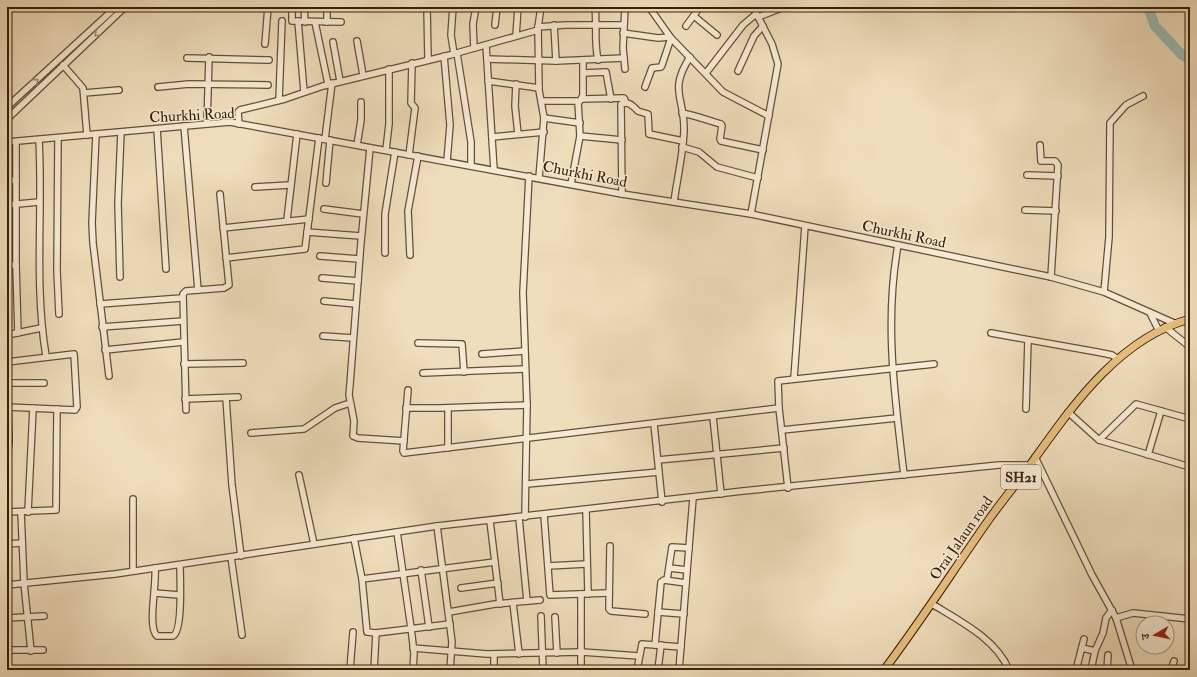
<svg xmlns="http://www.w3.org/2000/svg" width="1197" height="677" viewBox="0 0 1197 677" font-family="'IM FELL Double Pica','Noto Serif Devanagari',serif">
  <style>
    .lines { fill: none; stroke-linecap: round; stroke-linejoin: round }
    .river { stroke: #9abcb4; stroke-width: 10 }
    .minor-casing { stroke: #644f37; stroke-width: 8 }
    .major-casing { stroke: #361f0b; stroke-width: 9 }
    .minor { stroke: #f5ead3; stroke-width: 5.5 }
    .major { stroke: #e8bf7e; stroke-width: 7 }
    .oneway { stroke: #9f8f79 }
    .labels { text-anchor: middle; stroke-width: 3; stroke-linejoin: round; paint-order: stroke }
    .shield { fill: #f5ead3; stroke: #6f5c47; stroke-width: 1 }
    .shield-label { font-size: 14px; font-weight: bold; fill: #361f0b }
    .street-label { font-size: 15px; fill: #361f0b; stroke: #f5ead3 }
  </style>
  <rect width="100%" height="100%" fill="#efdebc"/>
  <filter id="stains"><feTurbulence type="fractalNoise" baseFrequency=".005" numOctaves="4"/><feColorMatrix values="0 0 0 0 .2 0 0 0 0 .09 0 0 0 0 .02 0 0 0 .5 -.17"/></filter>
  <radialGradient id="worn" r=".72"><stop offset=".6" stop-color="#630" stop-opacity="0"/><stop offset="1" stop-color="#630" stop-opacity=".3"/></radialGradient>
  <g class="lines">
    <polyline class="river" points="1148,7 1155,26 1182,55 1190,59"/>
    <g class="minor-casing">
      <g id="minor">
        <polyline points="292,7 292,21 341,22"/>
        <polyline points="304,7 305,22"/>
        <polyline points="327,7 327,22"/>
        <polyline points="427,7 428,59"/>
        <polyline points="453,7 451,35 454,54"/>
        <path d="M595,7C597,25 594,42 598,60"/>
        <polyline points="649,7 671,38 723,92 769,116"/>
        <polyline points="694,16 717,35"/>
        <polyline points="758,17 784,7"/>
        <polyline points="298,21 304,92"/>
        <polyline points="315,22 328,84"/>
        <polyline points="495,25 497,7"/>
        <polyline points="554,25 556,61"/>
        <polyline points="686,26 700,7"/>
        <polyline points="538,27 565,25 623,25"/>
        <polyline points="623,33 658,38 670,37"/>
        <polyline points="516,36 518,7"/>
        <polyline points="357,41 363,75"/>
        <polyline points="333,42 340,81"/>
        <polyline points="265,44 268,7"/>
        <polyline points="486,45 494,170"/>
        <polyline points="474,48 473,24 476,7"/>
        <polyline points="457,53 471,142 471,166"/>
        <polyline points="444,56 450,125 447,161"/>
        <polyline points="187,58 269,60"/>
        <polyline points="487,59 556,61 624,58"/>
        <polyline points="63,65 83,88 87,135"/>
        <polyline points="625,69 623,48 625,7"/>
        <polyline points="738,71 754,36 763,26"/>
        <polyline points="584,73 606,72 611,99"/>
        <polyline points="706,73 743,25 756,14"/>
        <polyline points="488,81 539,88"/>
        <polyline points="516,84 515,106 518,134"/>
        <polyline points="158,87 189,84 268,85"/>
        <polyline points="645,87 652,68 661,67 662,65 671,38"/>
        <polyline points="84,93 119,90"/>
        <polyline points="582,99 624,98 626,103"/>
        <polyline points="279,100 282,21"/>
        <polyline points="542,101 580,101 583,95 583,61"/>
        <polyline points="7,107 116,7"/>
        <path d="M682,113C697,116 707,120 721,124L722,126L720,139L721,141L763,150"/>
        <polyline points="544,118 580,123"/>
        <polyline points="7,119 125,7"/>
        <polyline points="207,124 209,57"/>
        <polyline points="239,124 238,112 240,110 285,99 323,86 450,55 538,30"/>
        <polyline points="184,126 198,290"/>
        <polyline points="157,129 166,269"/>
        <polyline points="96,134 92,223 93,243 109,376"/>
        <polyline points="580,136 622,140"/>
        <polyline points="492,137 544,132"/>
        <polyline points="58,138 57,271 59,314"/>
        <polyline points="325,139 332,83"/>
        <path d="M39,140C43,212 34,284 46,356"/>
        <polyline points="7,142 230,122 622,194 751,214 1051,277 1104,292 1174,323"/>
        <polyline points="16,142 16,265 18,333"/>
        <polyline points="357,145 361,120 361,102"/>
        <polyline points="1040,145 1041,161 1055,161 1058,165 1051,277"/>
        <polyline points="682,147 699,152 717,167 758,178"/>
        <polyline points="370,148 361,242 350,384 349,395 354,421 353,436 358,438 404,441"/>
        <polyline points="386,150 389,124 389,69"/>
        <polyline points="409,155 415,108 411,103 412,63"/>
        <polyline points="1027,175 1058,176"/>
        <polyline points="539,178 544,118 539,90 538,27 541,7"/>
        <polyline points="7,181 16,180"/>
        <polyline points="326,183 330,140"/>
        <polyline points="571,184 580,136 578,102"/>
        <polyline points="255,187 290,185"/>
        <path d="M622,194L621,104C629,101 633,106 638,111C640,112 645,113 648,114L649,134L683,141"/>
        <path d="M674,202C677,179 683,155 684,131C685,98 668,91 690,57"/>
        <polyline points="7,205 39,202"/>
        <polyline points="324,209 363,214"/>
        <polyline points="1025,210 1056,211"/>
        <polyline points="751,214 778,64 772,44 753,7"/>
        <polyline points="287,220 297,134"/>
        <polyline points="223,228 309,219"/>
        <polyline points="307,232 361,236"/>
        <path d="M898,245C884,323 895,398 904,475"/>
        <polyline points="385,253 385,214 395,152"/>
        <polyline points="410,255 408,211 418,156"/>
        <polyline points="320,256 359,259"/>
        <polyline points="226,258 305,249 319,138"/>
        <polyline points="7,265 16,265"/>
        <polyline points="120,277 118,203 121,132"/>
        <polyline points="322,278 358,281"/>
        <polyline points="1104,292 1109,237 1110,123 1126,105 1143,96"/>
        <polyline points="324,301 356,304"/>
        <polyline points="100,304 182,298"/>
        <polyline points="1150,313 1159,331"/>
        <polyline points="102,327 183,321"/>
        <polyline points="1165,327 1190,347"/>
        <polyline points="991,333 1097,352 1112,355 1118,359"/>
        <polyline points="7,335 41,328"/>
        <polyline points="323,336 353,338"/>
        <polyline points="418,343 462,344 464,372"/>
        <polyline points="105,350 183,342"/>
        <polyline points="482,354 524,351"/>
        <polyline points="7,360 9,442 7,458"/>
        <polyline points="184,364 243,363"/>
        <polyline points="423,373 524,369"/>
        <polyline points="794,378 805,226"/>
        <polyline points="7,383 44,383"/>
        <polyline points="408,390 403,451 404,453 779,408"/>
        <polyline points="226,398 232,485 241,556"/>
        <polyline points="185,399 238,397"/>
        <polyline points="7,407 75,410 77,407 74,354 7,362"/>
        <polyline points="406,408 440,408 527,405"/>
        <polyline points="448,408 448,448"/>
        <polyline points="1026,409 1028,340"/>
        <polyline points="186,410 183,294 186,291 224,288 229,285 220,194"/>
        <polyline points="1068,412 1099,440 1190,467"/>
        <polyline points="713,417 721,494"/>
        <polyline points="654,424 662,502"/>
        <polyline points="782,430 897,418"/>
        <polyline points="251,433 304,429 335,408 350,403"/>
        <polyline points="1099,440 1136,404 1190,419"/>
        <polyline points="1148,455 1161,411"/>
        <polyline points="1035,457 1092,575 1116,618 1132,670"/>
        <polyline points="658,460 784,448"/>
        <polyline points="1188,467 1190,460"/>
        <polyline points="299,475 314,544"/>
        <polyline points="527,484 659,472"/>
        <polyline points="788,488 779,408 778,381 934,364"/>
        <polyline points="7,506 8,512"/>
        <polyline points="586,510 588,594"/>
        <polyline points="7,512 56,510 57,409"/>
        <polyline points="21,512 24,583 31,651"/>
        <polyline points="28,512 33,408"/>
        <polyline points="544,515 550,595 608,593"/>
        <polyline points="525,517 527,405 523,293 529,176"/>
        <polyline points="519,518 527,601"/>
        <polyline points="490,521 500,604"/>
        <polyline points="437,526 452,642 450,670"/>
        <polyline points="397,532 411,628 414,653 413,670"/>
        <polyline points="354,538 362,579 367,632 376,633 450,624"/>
        <polyline points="7,544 22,543"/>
        <polyline points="610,546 609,609 611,611 645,614"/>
        <polyline points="231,557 242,635"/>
        <polyline points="548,566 586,564"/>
        <path d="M155,568C157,584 147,627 157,636H173C183,631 180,577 180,565"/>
        <polyline points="669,568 687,570"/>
        <polyline points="421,570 429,627"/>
        <polyline points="133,571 133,499"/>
        <polyline points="362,579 495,562"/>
        <polyline points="667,580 672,547 689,548"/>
        <polyline points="7,585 115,574 437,526 743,491 999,465 1030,465"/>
        <polyline points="461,588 498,583"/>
        <polyline points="155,593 179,595"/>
        <polyline points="513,603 519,654"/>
        <path d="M932,604C960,621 996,639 1009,670"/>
        <polyline points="449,612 495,604 540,600"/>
        <polyline points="658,612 684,614"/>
        <polyline points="541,616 543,670"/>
        <polyline points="555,617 557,653"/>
        <polyline points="7,618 44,616"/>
        <polyline points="1116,618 1133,613 1190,619"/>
        <polyline points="1189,639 1190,637"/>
        <polyline points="655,645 661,582 664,580 686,583"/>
        <polyline points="413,648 487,654 582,652 639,656"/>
        <polyline points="1082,648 1095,651"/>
        <polyline points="7,650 43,650"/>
        <polyline points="494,654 494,670"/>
        <polyline points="350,670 353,632"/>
        <polyline points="374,670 376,633"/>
        <polyline points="581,670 581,594"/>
        <polyline points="637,670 642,644 681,647"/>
        <polyline points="658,670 661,645"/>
        <polyline points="679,670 693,498"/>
        <polyline points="1076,670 1084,639"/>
        <polyline points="1091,670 1095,651 1103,633 1106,618 1112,610"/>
        <polyline points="1107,670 1108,655"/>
        <polyline points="1171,670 1174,661"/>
      </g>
    </g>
    <g class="major-casing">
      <path id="major" d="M884,670C921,621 954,569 990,518C1003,500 1017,483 1030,465C1071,408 1118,338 1190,319"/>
    </g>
    <use href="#minor" class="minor"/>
    <use href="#major" class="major"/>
  </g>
  <defs><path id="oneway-chevron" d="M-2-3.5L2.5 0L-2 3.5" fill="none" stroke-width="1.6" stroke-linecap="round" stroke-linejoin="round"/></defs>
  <g class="oneway">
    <use href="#oneway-chevron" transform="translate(97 34) rotate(137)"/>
    <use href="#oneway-chevron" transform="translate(36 81) rotate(-42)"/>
  </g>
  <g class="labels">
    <rect class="shield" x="1001" y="465" width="40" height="24" rx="3"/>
    <g class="shield-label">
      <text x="1021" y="482">SH21</text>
    </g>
    <g class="street-label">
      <text transform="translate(192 115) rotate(-3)" y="5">Churkhi Road</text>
      <text transform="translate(585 174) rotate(11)" y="5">Churkhi Road</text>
      <text transform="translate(904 234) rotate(12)" y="5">Churkhi Road</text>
      <text transform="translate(961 538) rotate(-55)" y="5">Orai Jalaun road</text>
    </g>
  </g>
  <rect width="1197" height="677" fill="none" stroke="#efdebc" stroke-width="24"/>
  <rect x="8" y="8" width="1181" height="661" fill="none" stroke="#361f0b" stroke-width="2"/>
  <rect x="12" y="12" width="1173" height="653" fill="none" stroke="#361f0b"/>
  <g transform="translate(1155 635) rotate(261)"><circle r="19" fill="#f5ead3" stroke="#a99983"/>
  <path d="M0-3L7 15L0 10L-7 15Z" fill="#8f2418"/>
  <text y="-6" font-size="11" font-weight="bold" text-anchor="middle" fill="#361f0b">उ</text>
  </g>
  <rect width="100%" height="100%" filter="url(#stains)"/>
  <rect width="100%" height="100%" fill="url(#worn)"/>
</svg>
